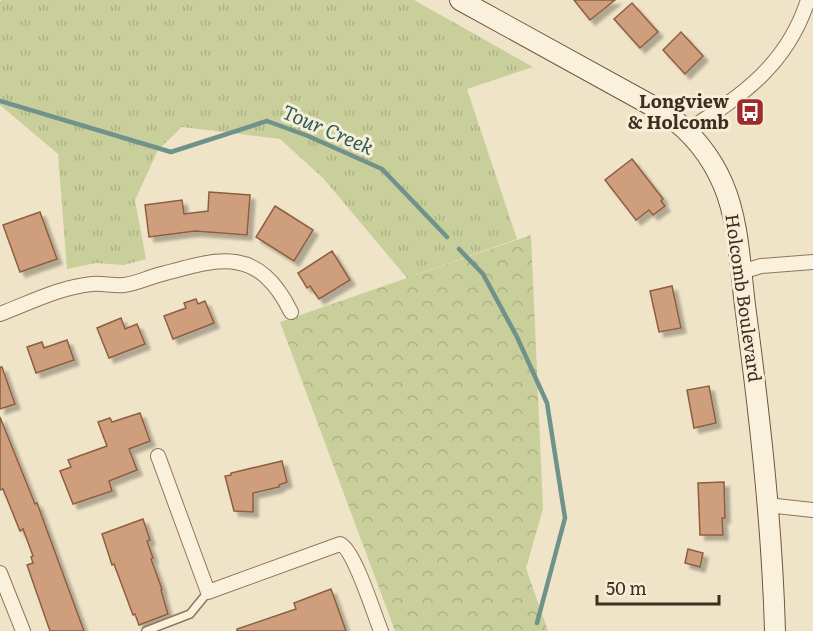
<svg xmlns="http://www.w3.org/2000/svg" width="813" height="631" viewBox="0 0 813 631" font-family="Literata,serif">
  <style>
    .grass { fill: url(#grass-tufts) }
    .forest { fill: url(#forest-crowns) }
    .lines { fill: none; stroke-linecap: round; stroke-linejoin: round }
    .stream { stroke: #6f938a; stroke-width: 4.5 }
    .building { fill: #cf9f7d; stroke: #8d5f41; stroke-width: 1.5; filter: url(#shadow) }
    .lane-casing { stroke: #8d765c; stroke-width: 10 }
    .street-casing { stroke: #8d765c; stroke-width: 16 }
    .secondary-casing { stroke: #6f573f; stroke-width: 22 }
    .lane { stroke: #faf1dc; stroke-width: 7 }
    .street { stroke: #faf1dc; stroke-width: 14 }
    .secondary { stroke: #faf1dc; stroke-width: 20 }
    .labels { text-anchor: middle; stroke-width: 6; stroke-linejoin: round; paint-order: stroke }
    .poi-label { font-size: 18px; font-weight: bold; fill: #3d2e20; stroke: #f7eed8; text-anchor: end }
    .street-label { font-size: 18px; fill: #3d2e20; stroke: #f7eed8 }
    .water-label { font-size: 20px; font-style: italic; fill: #2f5d5a; stroke: #f7eed8 }
  </style>
  <defs>
    <pattern id="grass-tufts" width="24" height="20" patternUnits="userSpaceOnUse" patternTransform="scale(1.5)"><rect width="24" height="20" fill="#c9cf9b"/><path d="M3 7l-1-3M5 7V3M7 7l1-3M15 17l-1-3M17 17v-4M19 17l1-3" fill="none" stroke="#aeb285"/></pattern>
    <pattern id="forest-crowns" width="20" height="18" patternUnits="userSpaceOnUse" patternTransform="scale(1.5)"><rect width="20" height="18" fill="#c9cf9b"/><path d="M2 6a3 3 0 1 1 6 0M12 15a3 3 0 1 1 6 0" fill="none" stroke="#aeb285"/></pattern>
    <filter id="shadow"><feDropShadow dx="5" dy="5" stdDeviation="1.5" flood-color="#0004"/></filter>
  </defs>
  <rect width="100%" height="100%" fill="#f0e4c8"/>
  <polygon class="grass" points="3,0 414,0 533,67 467,89 517,239 407,278 323,178 280,139 182,127 158,150 135,200 146,259 124,265 96,263 67,269 58,154 0,105 0,1"/>
  <polygon class="forest" points="531,235 543,509 526,568 548,631 395,631 280,322"/>
  <g class="lines">
    <g class="stream">
      <polyline points="0,101 171,152 267,121 308,136 382,169 447,237"/>
      <polyline points="459,249 483,274 517,337 547,403 565,518 537,623"/>
    </g>
  </g>
  <g class="building">
    <polygon points="574,0 615,0 590,20"/>
    <polygon points="632,3 658,32 640,48 614,19"/>
    <polygon points="681,32 703,56 685,74 663,50"/>
    <polygon points="632,159 663,199 661,201 665,206 653,215 649,210 636,220 605,180"/>
    <polygon points="209,192 250,195 247,235 195,231 149,237 145,205 182,200 184,214 208,211"/>
    <polygon points="275,206 313,230 294,261 256,237"/>
    <polygon points="40,212 57,259 20,272 3,225"/>
    <polygon points="332,251 350,280 319,299 310,286 307,288 298,273"/>
    <polygon points="672,286 681,328 659,332 650,291"/>
    <polygon points="196,299 198,304 205,301 214,323 173,339 164,316 186,308 184,303"/>
    <polygon points="121,318 125,329 137,324 145,344 109,358 97,328"/>
    <polygon points="67,340 74,360 36,373 27,347 42,342 44,348"/>
    <polygon points="0,367 2,367 15,404 0,409"/>
    <polygon points="709,386 716,423 694,428 687,390"/>
    <polygon points="140,413 150,441 129,449 137,470 109,481 112,491 73,504 60,471 71,467 68,460 107,446 98,422 110,418 112,422"/>
    <polygon points="0,417 35,504 37,503 84,631 50,631 27,565 33,563 31,557 33,556 23,529 20,531 3,489 0,490"/>
    <polygon points="282,461 287,482 279,485 279,487 253,493 253,512 234,511 225,476 231,475 231,473"/>
    <polygon points="724,482 725,518 722,518 723,535 700,535 698,483"/>
    <polygon points="143,519 150,540 147,541 153,558 151,559 162,589 161,590 168,614 139,625 135,614 133,615 114,564 112,565 102,534"/>
    <polygon points="688,549 703,553 700,567 685,563"/>
    <polygon points="331,589 346,631 237,631 237,629 296,609 294,603"/>
  </g>
  <g class="lines">
    <g class="lane-casing">
      <polyline id="lane" points="146,631 190,614 208,592"/>
    </g>
    <g class="street-casing">
      <g id="street">
        <path d="M688,130C743,95 787,65 808,0"/>
        <polyline points="741,272 761,266 813,262"/>
        <path d="M0,314C29,303 60,287 92,284C102,283 113,286 124,285C134,284 145,279 155,276C216,259 257,243 291,312"/>
        <path d="M158,456L208,592L340,544C354,549 374,614 381,631"/>
        <polyline points="767,505 813,510"/>
        <polyline points="0,573 23,631"/>
      </g>
    </g>
    <g class="secondary-casing">
      <path id="secondary" d="M460,0L667,114C692,133 710,154 723,184C740,224 740,270 746,313C760,419 772,525 775,631"/>
    </g>
    <use href="#lane" class="lane"/>
    <use href="#street" class="street"/>
    <use href="#secondary" class="secondary"/>
  </g>
  <defs>
    <g id="bus-square" transform="scale(1.5)"><rect x="-9" y="-9" width="18" height="18" rx="4" fill="#9e2a2b" stroke="#f7eed8"/><path d="M-5-6H5V4H4V6H2V4H-2V6H-4V4H-5ZM-3.5-4V0h7V-4ZM-3.5 1.2v1.5H-2V1.2ZM2 1.2v1.5H3.5V1.2Z" fill="#fff"/></g>
  </defs>
  <g fill-rule="evenodd">
    <use href="#bus-square" x="750" y="112"/>
  </g>
  <g class="labels">
    <g class="poi-label">
      <text x="729" y="108">Longview<tspan x="729" dy="21">&amp; Holcomb</tspan></text>
    </g>
    <g class="street-label">
      <text transform="translate(743 298) rotate(82)" y="6">Holcomb Boulevard</text>
    </g>
    <g class="water-label">
      <text transform="translate(328 130) rotate(23)" y="7">Tour Creek</text>
    </g>
  </g>
  <path d="M597 595v9h122v-9" fill="none" stroke="#3d2e20" stroke-width="3"/>
  <text x="606" y="595" font-size="18" fill="#3d2e20" stroke="#f7eed8" stroke-width="4.5" paint-order="stroke">50 m</text>
</svg>
